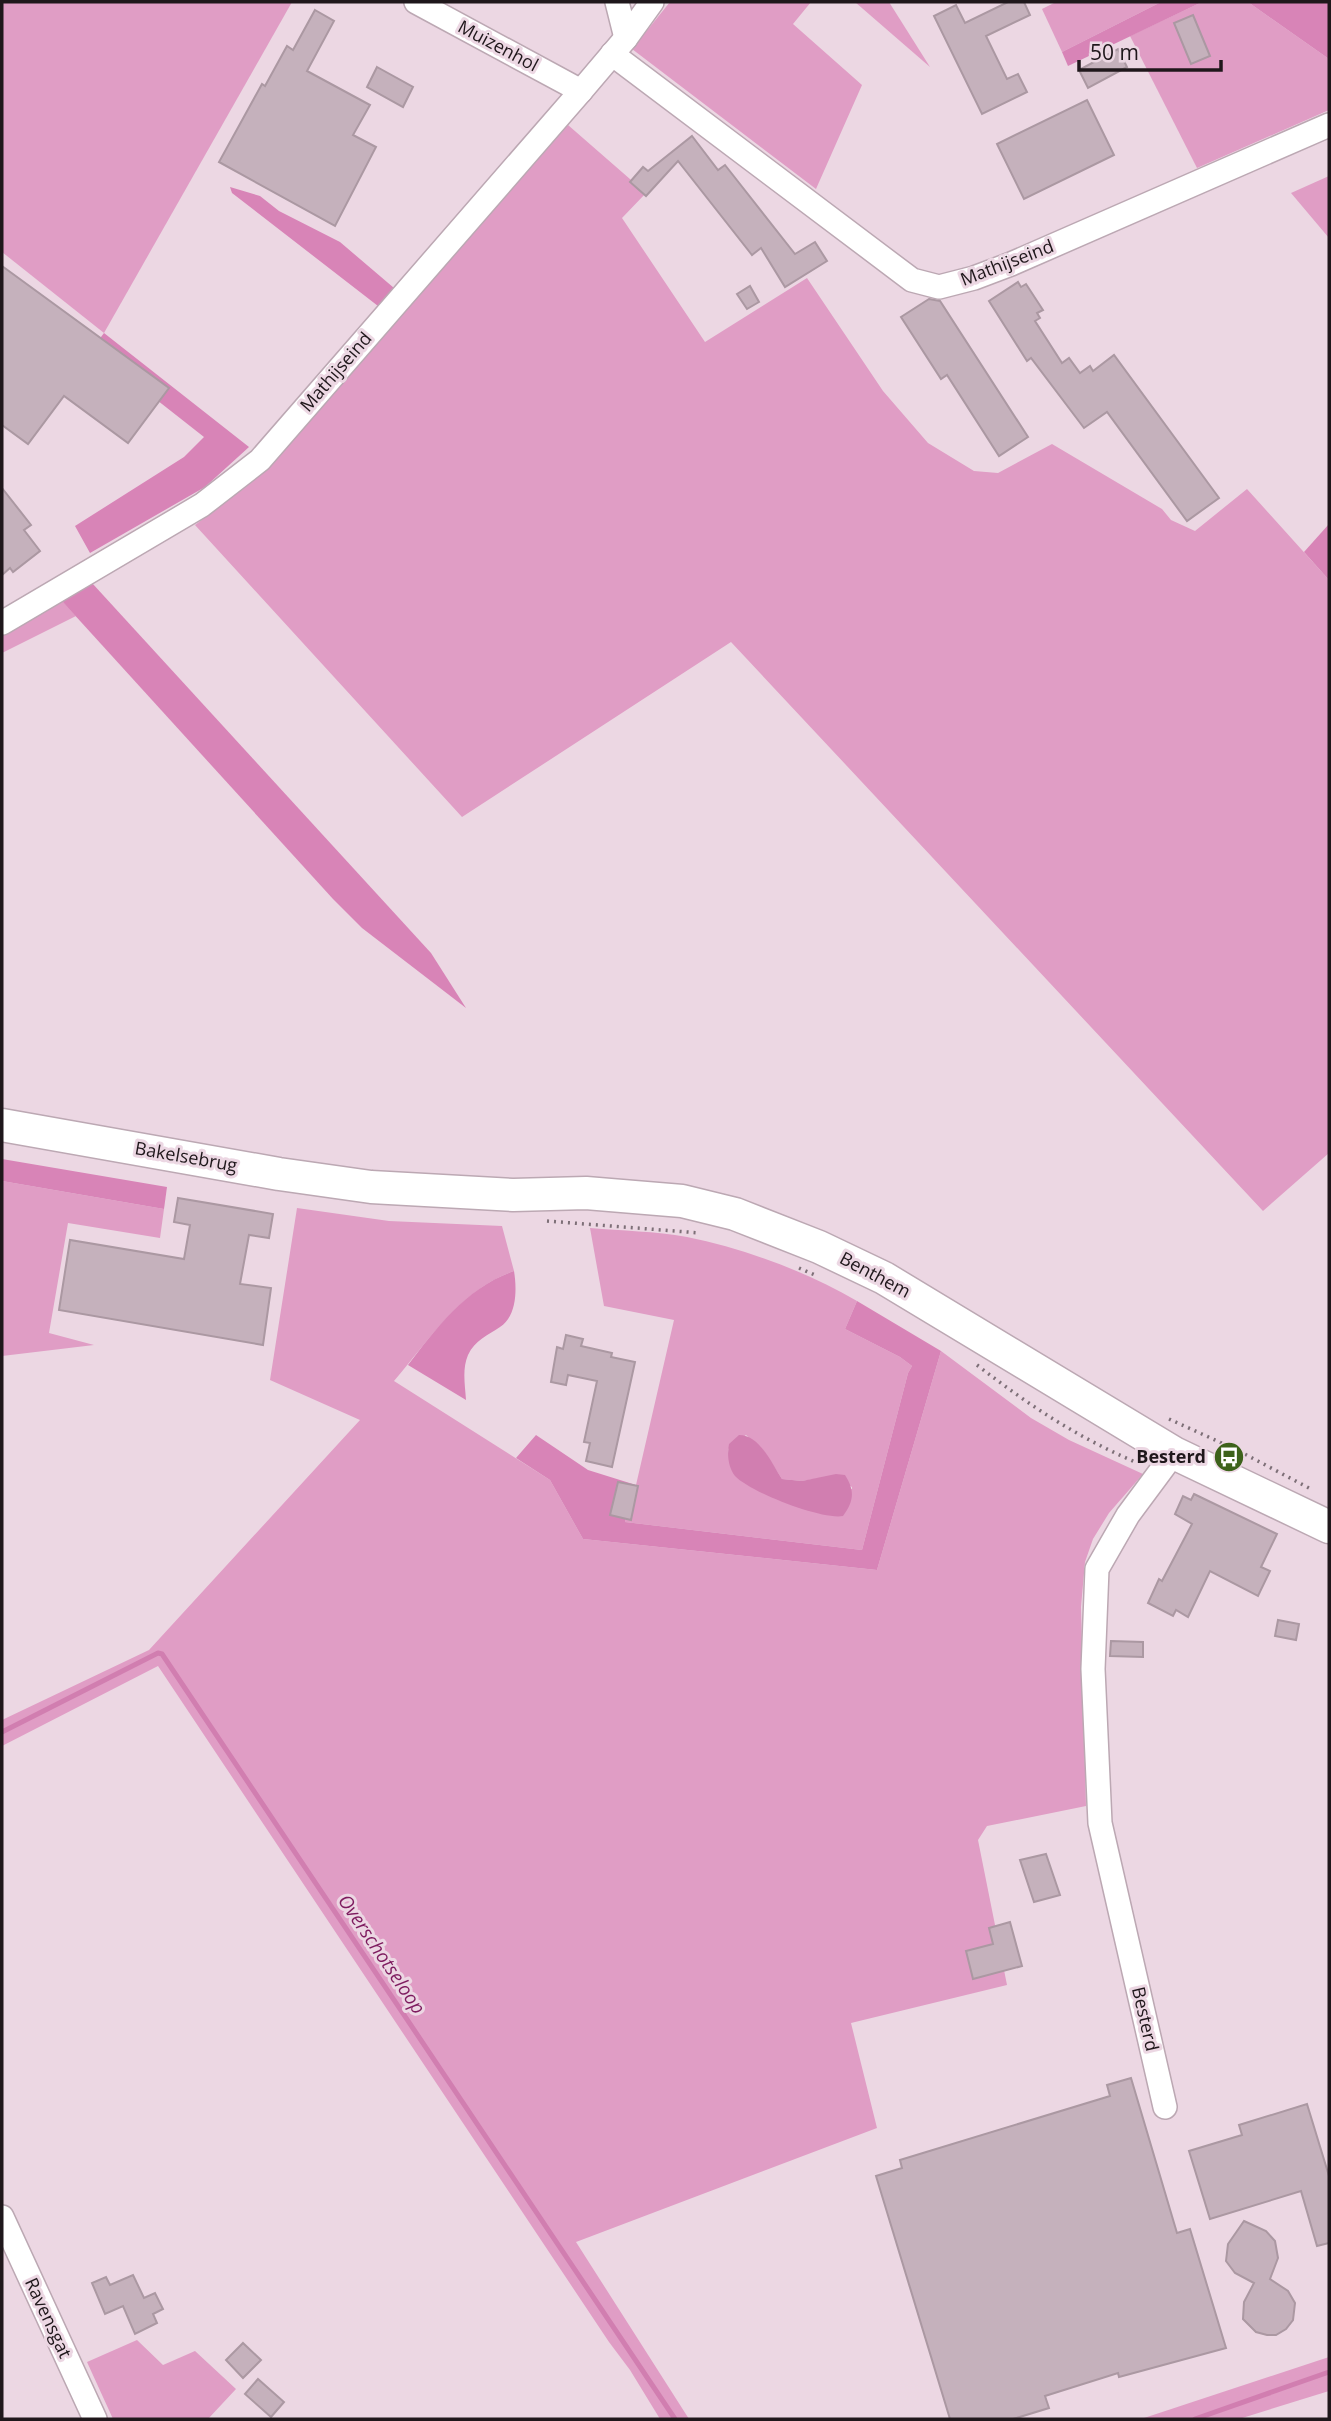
<svg xmlns="http://www.w3.org/2000/svg" width="1331" height="2421" viewBox="0 0 1331 2421" font-family="'Open Sans',sans-serif">
  <style>
    .green { fill: #e09dc5; fill-rule: evenodd }
    .forest { fill: #d884b7 }
    .water { fill: #d17eb0 }
    .lines { fill: none; stroke-linecap: round; stroke-linejoin: round }
    .stream { stroke: #d17eb0; stroke-width: 5 }
    .building { fill: #c5b1bc; stroke: #ab98a2; stroke-width: 2 }
    .minor-casing { stroke: #bca8b3; stroke-width: 26 }
    .secondary-casing { stroke: #bca8b3; stroke-width: 35 }
    .path { stroke: #7d6f77; stroke-width: 3.5; stroke-dasharray: 2 5; stroke-linecap: butt }
    .minor { stroke: #fff; stroke-width: 23 }
    .secondary { stroke: #fff; stroke-width: 32 }
    .labels { text-anchor: middle; stroke-width: 6; stroke-linejoin: round; paint-order: stroke }
    .street-label { font-size: 18px; fill: #1f171b; stroke: #ecd7e3 }
    .poi-label { font-size: 18px; font-weight: bold; fill: #1f171b; stroke: #ecd7e3; text-anchor: end }
    .water-label { font-size: 19px; font-style: italic; fill: #7e1b5f; stroke: #ecd7e3 }
  </style>
  <rect width="100%" height="100%" fill="#ecd7e3"/>
  <g class="green">
    <polygon points="2,2 292,2 104,333 2,252"/>
    <polygon points="670,2 811,2 793,24 862,85 816,189 632,49"/>
    <polygon points="855,2 889,2 930,67"/>
    <polygon points="1056,2 1161,2 1062,52 1042,9"/>
    <polygon points="1202,2 1248,2 1329,59 1329,110 1197,168 1130,36"/>
    <polygon points="568,125 646,193 622,218 705,342 807,278 883,391 928,443 974,471 998,473 1052,444 1162,509 1171,520 1195,531 1247,489 1329,580 1329,1153 1263,1211 731,642 462,817 195,525 247,486 281,453"/>
    <polygon points="1329,176 1329,238 1291,193"/>
    <polygon points="61,600 76,616 2,653 2,632"/>
    <polygon points="2,1181 164,1209 160,1238 68,1223 49,1333 94,1345 2,1356"/>
    <path d="M297,1208L389,1221L502,1226L514,1271C461,1289 429,1340 394,1381L550,1480L583,1539L877,1570L941,1351L1031,1418L1069,1440L1143,1474L1109,1513L1093,1539L1085,1562L1081,1607L1086,1806L987,1826L978,1840L1007,1985L851,2023L877,2128L576,2242L689,2419H660L630,2370L609,2342L158,1666L2,1746V1720L149,1650L360,1420L270,1380Z"/>
    <path d="M590,1228C622,1231 655,1231 687,1237C746,1249 805,1271 857,1301L845,1329L900,1357L912,1366L908,1373L862,1550L625,1522L636,1485L674,1320L604,1306ZM746,1435L764,1451L782,1479L802,1481L833,1476L852,1487V1489C832,1489 774,1495 759,1490C742,1484 730,1465 728,1449Z"/>
    <polygon points="137,2340 163,2365 195,2351 236,2389 208,2419 113,2419 87,2362"/>
    <polygon points="1329,2357 1329,2391 1239,2419 1141,2419"/>
  </g>
  <g class="forest">
    <polygon points="1161,2 1202,2 1068,66 1062,52"/>
    <polygon points="1248,2 1329,2 1329,59"/>
    <polygon points="230,187 260,196 279,211 340,242 394,288 378,306 232,193"/>
    <polygon points="104,333 249,447 205,487 90,553 75,526 184,457 204,437 92,349"/>
    <polygon points="1329,524 1329,580 1304,552"/>
    <polygon points="92,583 431,953 466,1008 362,928 333,899 61,600"/>
    <polygon points="2,1159 167,1187 164,1209 2,1181"/>
    <path d="M514,1271C517,1289 517,1316 500,1327C488,1335 475,1340 468,1355C462,1369 465,1385 466,1400L408,1365C437,1327 467,1287 514,1271Z"/>
    <polygon points="857,1301 941,1351 877,1570 583,1539 550,1480 516,1458 536,1435 588,1470 636,1485 625,1522 862,1550 908,1373 912,1366 900,1357 845,1329"/>
  </g>
  <path class="water" d="M739,1435C760,1435 772,1464 782,1479L802,1481L836,1474L845,1475C855,1491 854,1501 843,1516C821,1520 750,1492 735,1476C728,1467 727,1454 729,1444Z"/>
  <g class="lines">
    <g class="stream">
      <polyline points="2,1732 158,1653 162,1654 675,2419"/>
      <polyline points="1195,2419 1329,2372"/>
    </g>
  </g>
  <g class="building">
    <polygon points="1008,2 1024,2 1030,15 986,36 1007,79 1018,74 1027,92 982,114 934,16 956,5 965,23"/>
    <polygon points="315,10 334,21 307,71 370,105 353,135 376,147 335,226 219,162 262,84 265,86 287,46 293,50"/>
    <polygon points="1193,15 1210,56 1191,64 1174,23"/>
    <polygon points="1118,49 1127,67 1088,88 1079,70"/>
    <polygon points="377,67 413,87 403,107 367,87"/>
    <polygon points="1087,100 1114,155 1024,199 997,144"/>
    <polygon points="692,136 718,170 725,165 795,254 815,242 827,261 785,287 761,248 752,255 678,161 646,196 630,182 643,167 648,171"/>
    <polygon points="2,266 169,388 128,443 64,396 28,444 2,425"/>
    <polygon points="1018,282 1021,287 1026,284 1043,310 1037,313 1040,318 1035,321 1062,363 1069,358 1080,373 1090,366 1093,371 1114,355 1219,498 1187,521 1107,412 1084,428 1031,358 1027,361 989,301"/>
    <polygon points="750,286 759,302 747,309 737,294"/>
    <polygon points="929,299 940,301 1028,437 999,456 947,375 941,379 901,317"/>
    <polygon points="2,488 31,525 24,530 40,551 13,572 10,568 2,575"/>
    <polygon points="178,1198 273,1214 269,1238 249,1235 240,1284 271,1288 263,1345 59,1310 70,1240 184,1259 190,1225 174,1222"/>
    <polygon points="566,1335 583,1339 581,1346 612,1353 611,1357 635,1362 612,1467 586,1461 590,1443 584,1442 597,1381 568,1375 566,1385 551,1382 557,1347 563,1349"/>
    <polygon points="618,1482 638,1486 631,1520 610,1515"/>
    <polygon points="1194,1494 1277,1534 1261,1567 1270,1571 1258,1596 1210,1571 1188,1617 1176,1610 1173,1616 1148,1603 1159,1579 1162,1581 1192,1524 1175,1514 1183,1496 1191,1500"/>
    <polygon points="1278,1620 1299,1624 1296,1640 1275,1636"/>
    <polygon points="1111,1641 1143,1642 1143,1657 1110,1656"/>
    <polygon points="1046,1854 1060,1895 1034,1902 1020,1860"/>
    <polygon points="1010,1922 1022,1966 973,1979 966,1951 993,1944 989,1928"/>
    <polygon points="1131,2078 1177,2233 1190,2229 1226,2348 1119,2377 1118,2373 1045,2396 1049,2408 1013,2419 950,2419 876,2176 902,2168 900,2160 1110,2096 1107,2085"/>
    <polygon points="1307,2104 1329,2176 1329,2243 1317,2246 1301,2191 1210,2219 1189,2151 1242,2135 1239,2125"/>
    <polygon points="1244,2221 1266,2231 1275,2241 1278,2258 1270,2279 1288,2291 1295,2303 1293,2320 1286,2329 1276,2335 1267,2335 1256,2332 1243,2319 1244,2302 1254,2283 1235,2273 1226,2261 1228,2244"/>
    <polygon points="133,2275 144,2298 155,2293 163,2309 153,2314 157,2323 135,2334 123,2306 105,2314 92,2283 106,2277 110,2285"/>
    <polygon points="243,2343 261,2360 243,2378 226,2360"/>
    <polygon points="258,2379 284,2402 271,2417 245,2394"/>
  </g>
  <g class="lines">
    <g class="minor-casing">
      <g id="minor">
        <polyline points="416,2 581,91"/>
        <polyline points="617,2 626,38"/>
        <polyline points="612,54 912,280 939,287 974,278 1011,264 1329,125"/>
        <polyline points="2,623 202,505 260,460 581,91 626,38 652,2"/>
        <polyline points="1165,2107 1100,1823 1093,1669 1097,1569 1128,1515 1174,1453"/>
        <polyline points="2,2217 95,2419"/>
      </g>
    </g>
    <g class="secondary-casing">
      <polyline id="secondary" points="2,1125 279,1174 371,1187 513,1195 586,1193 682,1201 735,1214 819,1247 884,1278 1174,1453 1329,1527"/>
    </g>
    <g class="path">
      <polyline points="547,1221 700,1233"/>
      <polyline points="799,1268 815,1275"/>
      <path d="M977,1365C1030,1406 1078,1438 1140,1464"/>
      <polyline points="1169,1419 1237,1450 1309,1488"/>
    </g>
    <use href="#minor" class="minor"/>
    <use href="#secondary" class="secondary"/>
  </g>
  <defs>
    <g id="bus-disc" transform="scale(1.575)"><circle r="9.5" fill="#3d621b" stroke="#ecd7e3"/><path d="M-5-6H5V4H4V6H2V4H-2V6H-4V4H-5ZM-3.5-4V0h7V-4ZM-3.5 1.2v1.5H-2V1.2ZM2 1.2v1.5H3.5V1.2Z" fill="#fff"/></g>
  </defs>
  <g fill-rule="evenodd">
    <use href="#bus-disc" x="1229" y="1457"/>
  </g>
  <g class="labels">
    <g class="street-label">
      <text transform="translate(498 46) rotate(28)" y="6">Muizenhol</text>
      <text transform="translate(1007 263) rotate(-21)" y="6">Mathijseind</text>
      <text transform="translate(336 372) rotate(-49)" y="6">Mathijseind</text>
      <text transform="translate(186 1157) rotate(10)" y="6">Bakelsebrug</text>
      <text transform="translate(875 1275) rotate(28)" y="6">Benthem</text>
      <text transform="translate(1145 2019) rotate(77)" y="6">Besterd</text>
      <text transform="translate(48 2318) rotate(65)" y="6">Ravensgat</text>
    </g>
    <g class="poi-label">
      <text x="1206" y="1463">Besterd</text>
    </g>
    <g class="water-label">
      <text transform="translate(382 1954) rotate(56)" y="7">Overschotseloop</text>
    </g>
  </g>
  <rect width="1331" height="2421" fill="none" stroke="#1f171b" stroke-width="7"/>
  <path d="M1079 60v10h142v-10" fill="none" stroke="#1f171b" stroke-width="3.5"/>
  <text x="1090" y="60" font-size="21" fill="#1f171b" stroke="#ecd7e3" stroke-width="5" paint-order="stroke">50 m</text>
</svg>
